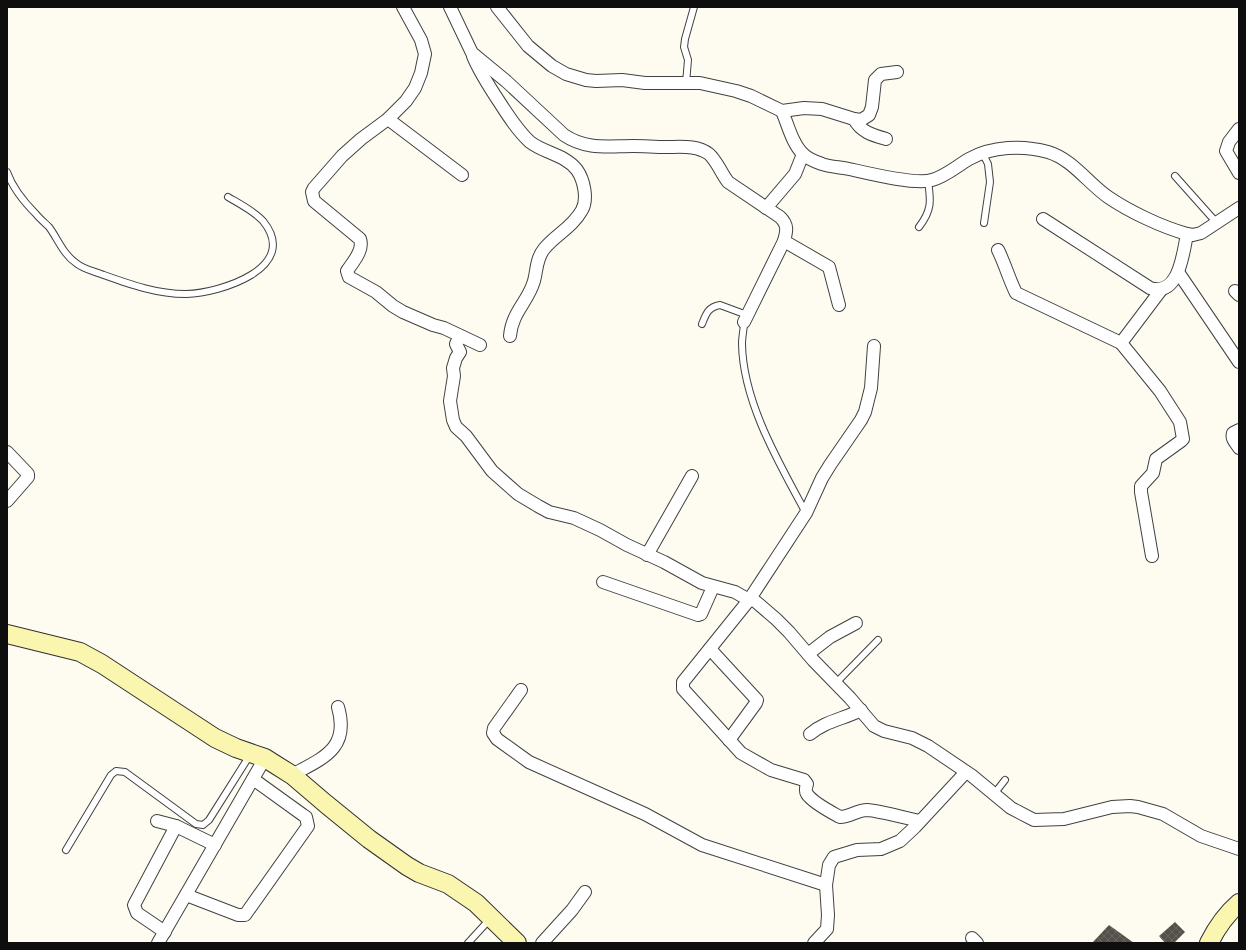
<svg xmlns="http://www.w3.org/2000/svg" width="1246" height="950" viewBox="0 0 1246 950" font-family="'Roboto Serif',serif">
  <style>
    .building { fill: url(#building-cross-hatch) }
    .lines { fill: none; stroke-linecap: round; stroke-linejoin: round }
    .lane-casing { stroke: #414141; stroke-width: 8 }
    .street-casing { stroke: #414141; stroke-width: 14 }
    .secondary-casing { stroke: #303030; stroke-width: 20 }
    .lane { stroke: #fff; stroke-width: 6 }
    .street { stroke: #fff; stroke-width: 12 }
    .secondary { stroke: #faf5af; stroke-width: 18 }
  </style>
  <defs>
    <pattern id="building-cross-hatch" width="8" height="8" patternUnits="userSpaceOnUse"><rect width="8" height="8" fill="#56504b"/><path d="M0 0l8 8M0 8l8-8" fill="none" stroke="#696561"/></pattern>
  </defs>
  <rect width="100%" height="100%" fill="#fefcf0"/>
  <g class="building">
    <polygon points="1175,922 1185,932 1174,943 1165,943 1159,936"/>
    <polygon points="1109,925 1134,943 1092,943"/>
  </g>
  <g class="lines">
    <g class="lane-casing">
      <g id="lane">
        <polyline points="686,83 688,60 684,47 685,39 694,7"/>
        <polyline points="982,152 988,164 990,182 984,223"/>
        <path d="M7,172C13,189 24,202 36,214C40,219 45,223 49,227C58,239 63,254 76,263C83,269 93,271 101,274C129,284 156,294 186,294C220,293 301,268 263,221C254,211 240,204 228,197"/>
        <polyline points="1175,176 1216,222"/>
        <path d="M919,227C932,210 931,201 928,181"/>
        <path d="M744,322C744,329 742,336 742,344C743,402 779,463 806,513"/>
        <path d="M702,324C706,314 708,307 720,305L747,315"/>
        <polyline points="835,684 878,640"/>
        <polyline points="994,794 1005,780"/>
        <polyline points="66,850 111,775 116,771 125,772 196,824 203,825 209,820 250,755"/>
        <polyline points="468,943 490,919"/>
      </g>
    </g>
    <g class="street-casing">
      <g id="street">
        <path d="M403,7L421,40L425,54L421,73L415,88L406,101L388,119L361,139L342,156L314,188L312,192L314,201L360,239C364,250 353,262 347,271L349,277L376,292L393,306L403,312L433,325L444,328L480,345"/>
        <path d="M450,7L472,53L506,81L564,135C586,150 608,146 633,146C644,146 655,147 667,147C681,147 697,145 709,154C717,161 721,173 728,182L780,217C788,225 787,230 784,241L744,322"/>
        <polyline points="497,7 528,46 552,66 566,74 586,80 596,81 622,80 645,83 700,83 736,91 751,96 782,111 804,108 822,109 854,119 861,120 869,115 872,107 875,80 881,74 897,72"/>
        <path d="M473,56C480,73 490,88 500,103C509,117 518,131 530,142C544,153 566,155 577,170C584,180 588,199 582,210C572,228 555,235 544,249C536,259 537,270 534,281C528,302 512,312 510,336"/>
        <path d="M782,111C788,125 792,143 803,154C808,159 816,162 822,164C830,167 840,167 849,169C867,173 915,185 932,180C946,176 957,166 969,159C992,146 1023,145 1048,152C1072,159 1088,183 1108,197C1130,212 1162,227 1187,234L1193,235L1201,233L1239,208"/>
        <polyline points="388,119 462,175"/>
        <path d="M854,119C861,132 872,135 886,139"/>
        <polyline points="1239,129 1229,142 1226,151 1239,173"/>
        <polyline points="766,208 795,174 803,154"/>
        <path d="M1043,219L1150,288C1179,297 1183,254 1187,234"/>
        <polyline points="784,241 829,267 839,305"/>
        <path d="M998,250C1005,264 1009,279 1016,293L1121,343L1161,290"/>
        <polyline points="1178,272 1239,362"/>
        <polyline points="1235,291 1239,295"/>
        <polyline points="460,336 456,344 460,352 456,358 453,368 454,376 450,401 453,420 456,427 466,436 492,471 518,494 538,506 549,512 574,518 600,530 627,545 664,562 702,583 735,592 749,600 755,601 776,619 789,632 813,660 850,698 874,726 884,731 912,738 928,746 971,775 1011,808 1034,820 1064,819 1112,807 1130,806 1138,807 1163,814 1201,836 1239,849"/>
        <polyline points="1121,343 1160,391 1180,422 1183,439 1181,441 1156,459 1153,473 1141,486 1141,492 1152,556"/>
        <path d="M874,346L871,388L865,412L861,420L830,465L822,478L806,513L749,600L683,682V689L741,753L771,770L804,780L807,784C806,787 805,791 807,794C813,803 831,812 840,817C850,817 857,810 867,810C882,811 904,818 920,821"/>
        <path d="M1239,430L1233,433C1231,439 1236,443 1239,448"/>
        <polyline points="7,452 28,474 28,477 7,501"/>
        <polyline points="647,555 692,476"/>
        <polyline points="603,582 698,615 701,614 713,587"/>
        <polyline points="710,649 757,700 756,703 729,740"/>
        <polyline points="808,654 830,637 856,623"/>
        <polyline points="521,690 494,728 493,733 497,739 529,762 645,814 702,845 826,885"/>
        <path d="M810,734C825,721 844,719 861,710"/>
        <path d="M292,775C323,758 350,749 338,707"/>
        <polyline points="157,821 176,826 215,845"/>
        <polyline points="186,895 238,915 245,915 308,826 306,817 303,815 253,779"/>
        <polyline points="165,932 137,913 134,905 176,826"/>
        <polyline points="972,938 977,943"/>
        <polyline points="158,943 265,758"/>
        <polyline points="542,943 572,910 585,892"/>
        <polyline points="814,943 827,929 828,915 826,885 829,865 834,857 857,850 881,849 900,841 915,827 966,772"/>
      </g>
    </g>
    <g class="secondary-casing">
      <g id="secondary">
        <polyline points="7,634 80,652 102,664 215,738 236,748 265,758 276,765 292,775 326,804 369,839 407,866 419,873 448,884 476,903 517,943"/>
        <path d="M1209,943C1217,927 1225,915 1239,903"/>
      </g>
    </g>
    <use href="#lane" class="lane"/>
    <use href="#street" class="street"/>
    <use href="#secondary" class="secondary"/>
  </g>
  <rect width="1246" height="950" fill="none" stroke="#0e0e0e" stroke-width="16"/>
</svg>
